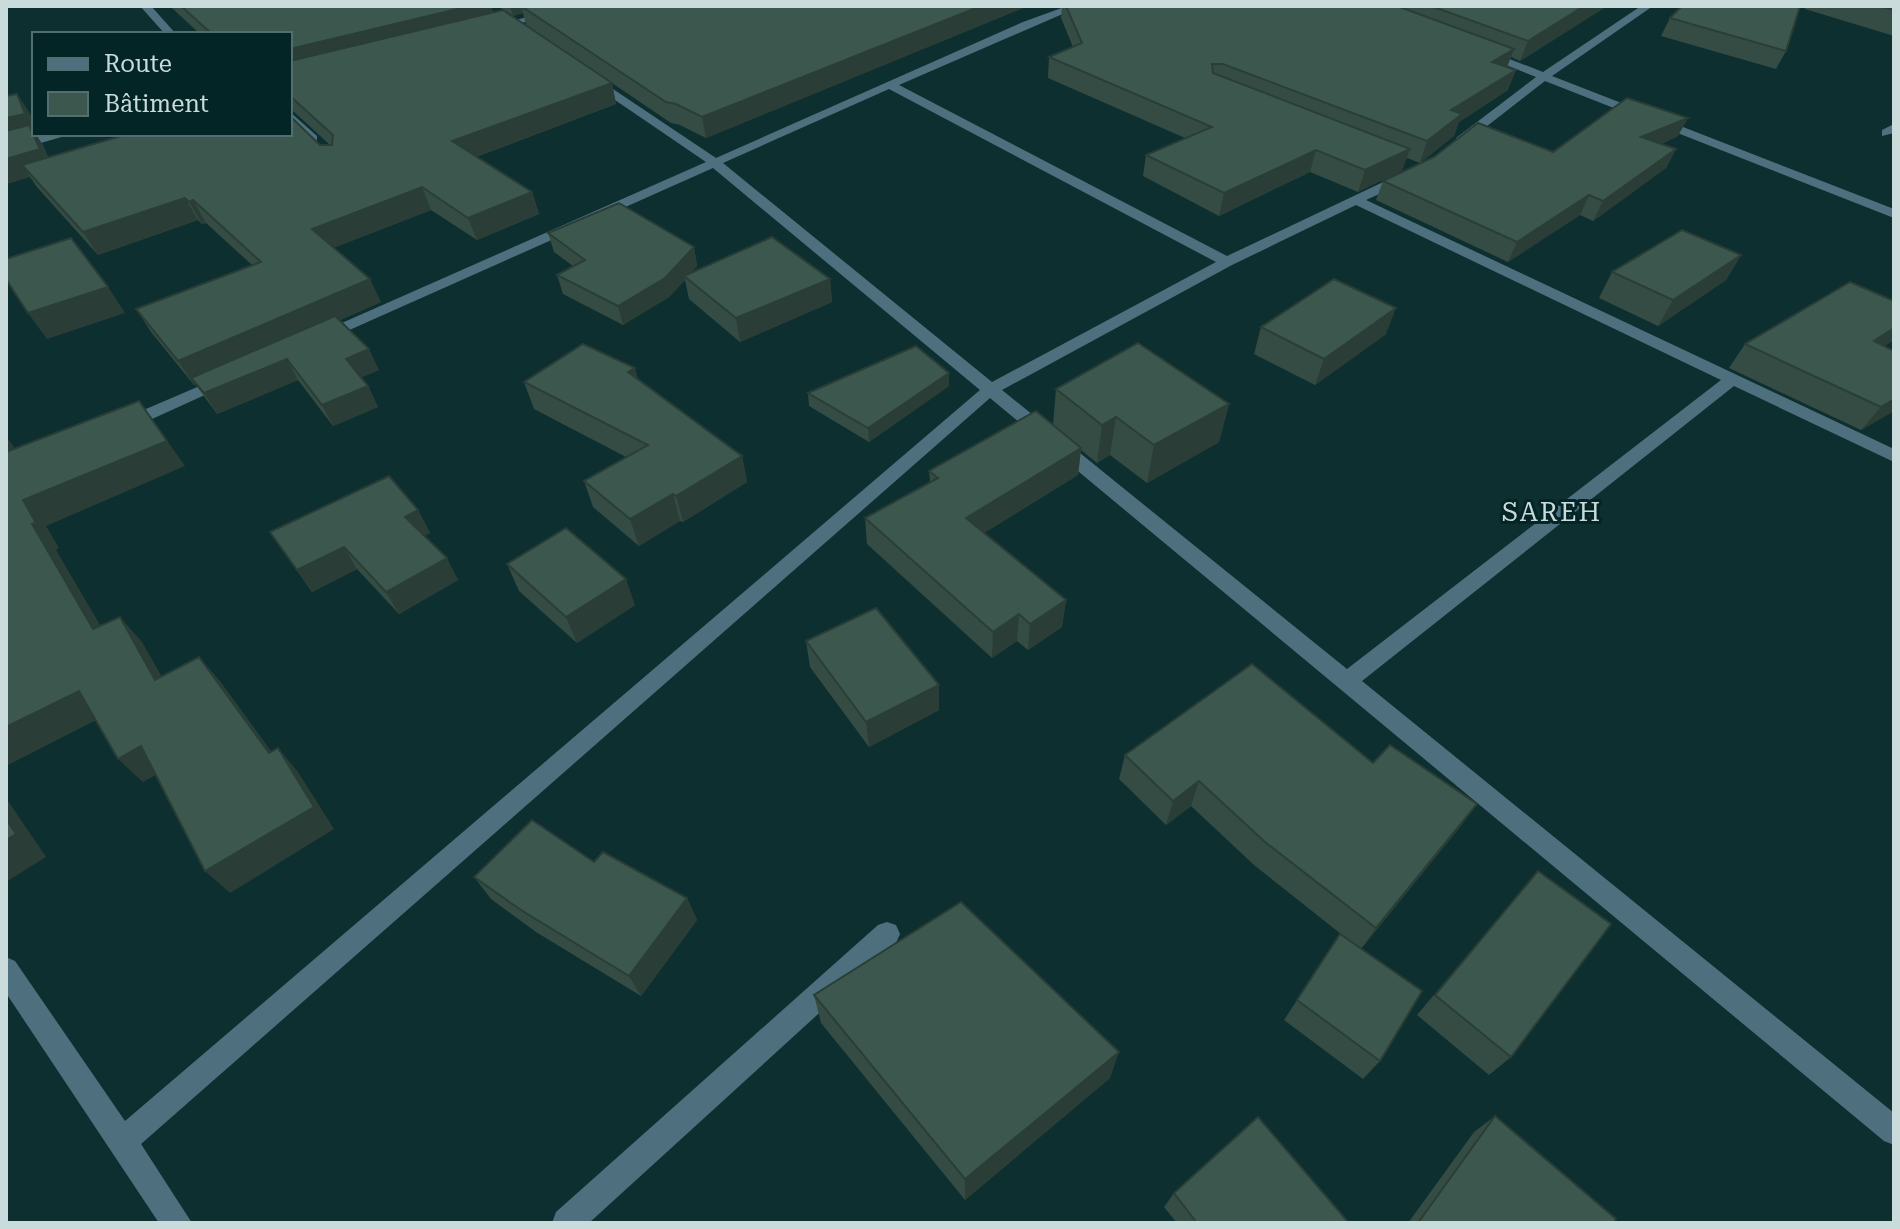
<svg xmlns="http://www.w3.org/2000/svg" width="1900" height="1229" viewBox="0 0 1900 1229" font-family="'Roboto Serif',serif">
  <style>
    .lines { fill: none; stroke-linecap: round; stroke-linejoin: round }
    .minor { fill: #4e707e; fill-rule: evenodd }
    .wall { fill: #344c43 }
    .shaded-wall { fill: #2a3e37 }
    .building { fill: #3c584e; stroke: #2a3e37; stroke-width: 2 }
    .labels { text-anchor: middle; stroke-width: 6; stroke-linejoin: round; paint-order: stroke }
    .quarter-label { font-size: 26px; letter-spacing: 2px; fill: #cadbdc; stroke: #042526 }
  </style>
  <rect width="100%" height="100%" fill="#0e2f30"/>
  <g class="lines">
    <g class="minor">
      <polygon points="140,6 151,6 176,34 165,34"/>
      <polygon points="566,6 583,6 493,31 488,28"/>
      <path d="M1067,6H1081L899,85L1227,256L1398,175H1408V181L1366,200L1894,449V462L1734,386L1362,681L1894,1113V1145L1884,1141L990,398L141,1144L192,1223H159L6,993V957L15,961L125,1121L980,390L713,168L327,340H317V334L706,162L590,83V79H598L716,158L1023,22ZM889,89L1216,262L992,382L723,163ZM1356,205L1721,380L1347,669L1002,390L1232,265Z"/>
      <polygon points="1641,6 1653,6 1552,76 1894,209 1894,218 1545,81 1464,144 1456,144 1456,138 1536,77 1481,55 1481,51 1489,51 1543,72"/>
      <polygon points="290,112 317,136 317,142 309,142 290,123"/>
      <polygon points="1894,124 1894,133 1882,136 1882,130"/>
      <polygon points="51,134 72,134 6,153 6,145"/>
      <polygon points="223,376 231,381 229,384 130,429 124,430 116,425 118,421"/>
      <polygon points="887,922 896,925 900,934 896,943 589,1223 552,1223 556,1212 878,925"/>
    </g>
  </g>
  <g class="wall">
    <polygon points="167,6 491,6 493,12 526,25 523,13 513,16 498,6 1028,6 706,138 680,125 671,123 612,83 616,104 476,157 532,192 539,214 477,240 431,210 333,248 381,302 340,320 379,370 361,377 368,386 378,407 333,426 298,380 217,414 195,384 194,385 151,332 136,309 252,265 206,223 202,224 198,220 98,255 37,187 30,177 6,184 6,96 17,94 30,114 38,134 36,135 43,145 48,157 330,145 292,110 290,110 290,34 200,34 172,8 169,8"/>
    <polygon points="1062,6 1607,6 1520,61 1511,57 1507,67 1508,90 1459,122 1454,136 1420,163 1407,158 1358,192 1310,172 1219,216 1143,176 1146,155 1185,138 1048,78 1049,57 1073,47 1061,18"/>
    <polygon points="1806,6 1894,6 1894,36 1805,9"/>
    <polygon points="1670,18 1786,51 1776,69 1661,36"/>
    <polygon points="1678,136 1661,144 1676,149 1666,168 1593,221 1580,215 1508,262 1376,200 1383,181 1553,152"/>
    <polygon points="548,233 694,247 697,266 691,272 830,279 832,302 740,342 689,299 685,280 669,297 623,325 563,294 557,275 573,266 554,252"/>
    <polygon points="1741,255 1726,280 1658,326 1599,298 1612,272"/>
    <polygon points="1894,301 1894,340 1884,346 1894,411 1861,430 1729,368 1745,344"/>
    <polygon points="1261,327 1386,334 1315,385 1254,354"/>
    <polygon points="638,380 742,456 747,482 683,522 680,521 639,546 593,507 584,481 626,457 534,409 524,382"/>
    <polygon points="949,386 869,442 809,406 808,393"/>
    <polygon points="1056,389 1229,404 1219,442 1147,483 1110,455 1097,463 1081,450 1078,475 984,533 1066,600 1062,627 1028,650 1017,641 992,658 867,544 865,518 930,482 929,471 1053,425"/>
    <polygon points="418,510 430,533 424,536 458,580 399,614 357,569 312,592 270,532"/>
    <polygon points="507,564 635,605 577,643 519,591"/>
    <polygon points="806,641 939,710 869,747 810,667"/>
    <polygon points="1125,755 1373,763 1477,804 1460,827 1361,949 1380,1061 1363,1079 1284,1020 1340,934 1346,938 1254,865 1191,806 1166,825 1119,779"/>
    <polygon points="594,862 687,898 697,920 641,996 536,932 491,899 474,877"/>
    <polygon points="1538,871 1511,1057 1489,1075 1417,1015"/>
    <polygon points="814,995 1110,1078 965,1200 821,1023"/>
    <polygon points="1495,1116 1613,1223 1408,1223 1474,1132"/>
    <polygon points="1174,1193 1349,1223 1177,1223 1164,1207"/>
  </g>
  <g class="shaded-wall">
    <polygon points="470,6 491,6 495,21 290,72 290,49"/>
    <polygon points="510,6 521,6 523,13 513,16"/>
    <polygon points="981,6 1028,6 706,138 702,117"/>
    <polygon points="1584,6 1607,6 1520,61 1528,41"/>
    <polygon points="1514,49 1506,69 1492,62"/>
    <polygon points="1516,70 1508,90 1459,122 1454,136 1420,163 1427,141 1451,110"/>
    <polygon points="612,83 616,104 460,163 452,141"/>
    <polygon points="17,94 30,114 34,124 34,134 38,134 36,135 43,145 53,170 22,165 30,177 6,184 6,118"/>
    <polygon points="1688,118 1678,136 1632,156 1641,137"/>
    <polygon points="1410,149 1402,171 1358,192 1365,170"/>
    <polygon points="1676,149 1666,168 1593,221 1603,201"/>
    <polygon points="1316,150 1310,172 1219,216 1224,193"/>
    <polygon points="422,187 431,210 323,252 312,229"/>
    <polygon points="532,192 539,214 477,240 468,218"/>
    <polygon points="1589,195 1580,215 1508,262 1517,242"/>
    <polygon points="185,198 198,220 98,255 83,232"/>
    <polygon points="193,200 206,223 202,224 189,202"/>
    <polygon points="694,247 697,266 686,278 684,276 685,280 669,297 623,325 618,306"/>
    <polygon points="1741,255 1726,280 1658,326 1673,300"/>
    <polygon points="370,279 381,302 196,384 191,378 195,384 194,385 178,361"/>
    <polygon points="830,279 832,302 740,342 736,318"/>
    <polygon points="108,287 125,313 47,339 28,313"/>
    <polygon points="1396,308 1386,334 1315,385 1324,359"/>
    <polygon points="1894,328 1894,340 1856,365 1874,341"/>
    <polygon points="369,349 379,370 356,380 346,359"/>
    <polygon points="287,359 298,380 217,414 204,393"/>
    <polygon points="635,368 642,394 628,372"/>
    <polygon points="949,373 949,386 869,442 868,428"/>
    <polygon points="368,386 378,407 333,426 322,405"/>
    <polygon points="1894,399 1894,411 1861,430 1881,407"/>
    <polygon points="139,401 185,466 46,526 59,548 56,550 117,654 93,629 32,524 23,500"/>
    <polygon points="1229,404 1219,442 1147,483 1154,445"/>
    <polygon points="1116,417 1110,455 1097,463 1102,425"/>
    <polygon points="6,436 23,460 6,468"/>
    <polygon points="1081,448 1078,475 965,544 966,518"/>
    <polygon points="742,456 747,482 683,522 676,496"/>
    <polygon points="673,494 680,521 639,546 630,519"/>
    <polygon points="418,510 430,533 417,539 405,517"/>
    <polygon points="344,547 357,569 312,592 297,570"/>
    <polygon points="447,558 458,580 399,614 386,592"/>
    <polygon points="626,579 635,605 577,643 566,617"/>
    <polygon points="1066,600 1062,627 1028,650 1030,624"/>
    <polygon points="1019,614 1017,641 992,658 993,632"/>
    <polygon points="120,617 142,642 178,705 155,680"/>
    <polygon points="199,657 220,681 290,777 269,753"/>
    <polygon points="939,685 939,710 869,747 866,722"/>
    <polygon points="79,691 104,716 6,766 6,727"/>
    <polygon points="141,746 165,770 143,782 118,759"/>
    <polygon points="278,748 298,772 334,829 230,893 205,871"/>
    <polygon points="1199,781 1191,806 1166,825 1173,801"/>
    <polygon points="6,798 46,857 6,882"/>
    <polygon points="1477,804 1460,827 1360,950 1376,928"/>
    <polygon points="687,898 697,920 641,996 629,976"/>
    <polygon points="1119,1052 1110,1078 965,1200 965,1179"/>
  </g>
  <g class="building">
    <polygon points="181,6 470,6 290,49 290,34 212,34"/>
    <polygon points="521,6 981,6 702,117 676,104 666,102"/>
    <polygon points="1066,6 1397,6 1514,49 1492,62 1516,70 1451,110 1462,114 1427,141 1223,64 1212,64 1213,73 1410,149 1365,170 1316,150 1224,193 1146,155 1212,127 1049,57 1082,43"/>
    <polygon points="1431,6 1584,6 1528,41"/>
    <polygon points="1682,6 1800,6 1786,51 1670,18"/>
    <polygon points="1879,6 1894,6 1894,10"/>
    <polygon points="503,10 612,83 452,141 532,192 468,218 422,187 312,229 370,279 178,361 136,309 261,262 193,200 189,202 185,198 83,232 22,165 128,134 290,134 290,116 320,145 332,145 333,135 290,96 290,61"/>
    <polygon points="17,94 25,114 6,118 6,96"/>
    <polygon points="1627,98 1688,118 1641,137 1676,149 1603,201 1589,195 1517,242 1383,181 1434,157 1478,123 1553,152"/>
    <polygon points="29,125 40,149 6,159 6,131"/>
    <polygon points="619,203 694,247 665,278 618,306 557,275 585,260 548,233"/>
    <polygon points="1682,230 1741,255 1673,300 1612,272"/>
    <polygon points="772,237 830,279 736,318 684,276"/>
    <polygon points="71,238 108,287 28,313 6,279 6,259"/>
    <polygon points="1334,279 1396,308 1324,359 1261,327"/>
    <polygon points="1850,282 1894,301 1894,328 1874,341 1894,351 1894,399 1881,407 1745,344"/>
    <polygon points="335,316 369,349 346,359 368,386 322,405 287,359 204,393 191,378"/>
    <polygon points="1138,343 1229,404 1154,445 1116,417 1102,425 1056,389"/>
    <polygon points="583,344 635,368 628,372 742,456 676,496 673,494 630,519 584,481 648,445 524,382"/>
    <polygon points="916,346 949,373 868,428 808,393"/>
    <polygon points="139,401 167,441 23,500 36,523 32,524 93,629 120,617 155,680 199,657 269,753 278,748 314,807 205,871 141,746 118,759 79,691 6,727 6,452"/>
    <polygon points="1036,411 1081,448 966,518 1066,600 1030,624 1019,614 993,632 865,518 938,478 929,471"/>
    <polygon points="389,476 418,510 405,517 447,558 386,592 344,547 297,570 270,532"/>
    <polygon points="566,528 626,579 566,617 507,564"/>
    <polygon points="876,608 939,685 866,722 806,641"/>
    <polygon points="1252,664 1373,763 1390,745 1477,804 1376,928 1265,842 1199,781 1173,801 1125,755"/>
    <polygon points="6,819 16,834 6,840"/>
    <polygon points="532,820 594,862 603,852 687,898 629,976 521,910 474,877"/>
    <polygon points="1538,871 1611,924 1511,1057 1435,995"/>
    <polygon points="961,902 1119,1052 965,1179 814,995"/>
    <polygon points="1340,934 1422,991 1380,1061 1297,1000"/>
    <polygon points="1495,1116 1616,1219 1613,1223 1418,1223"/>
    <polygon points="1258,1117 1349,1223 1197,1223 1174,1193"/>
  </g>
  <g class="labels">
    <g class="quarter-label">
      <text x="1552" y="521">SAREH</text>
    </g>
  </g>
  <rect width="1900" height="1229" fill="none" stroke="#cadbdc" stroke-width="16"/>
  <rect x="32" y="32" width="260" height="104" fill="#042526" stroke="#536e6f" stroke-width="2"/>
  <rect x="48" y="58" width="40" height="12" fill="#4e707e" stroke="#536e6f" stroke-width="2"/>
  <text x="104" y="72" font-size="24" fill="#cadbdc">Route</text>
  <rect x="48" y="92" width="40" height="24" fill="#3c584e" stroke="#536e6f" stroke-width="2"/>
  <text x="104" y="112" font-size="24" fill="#cadbdc">Bâtiment</text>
</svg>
